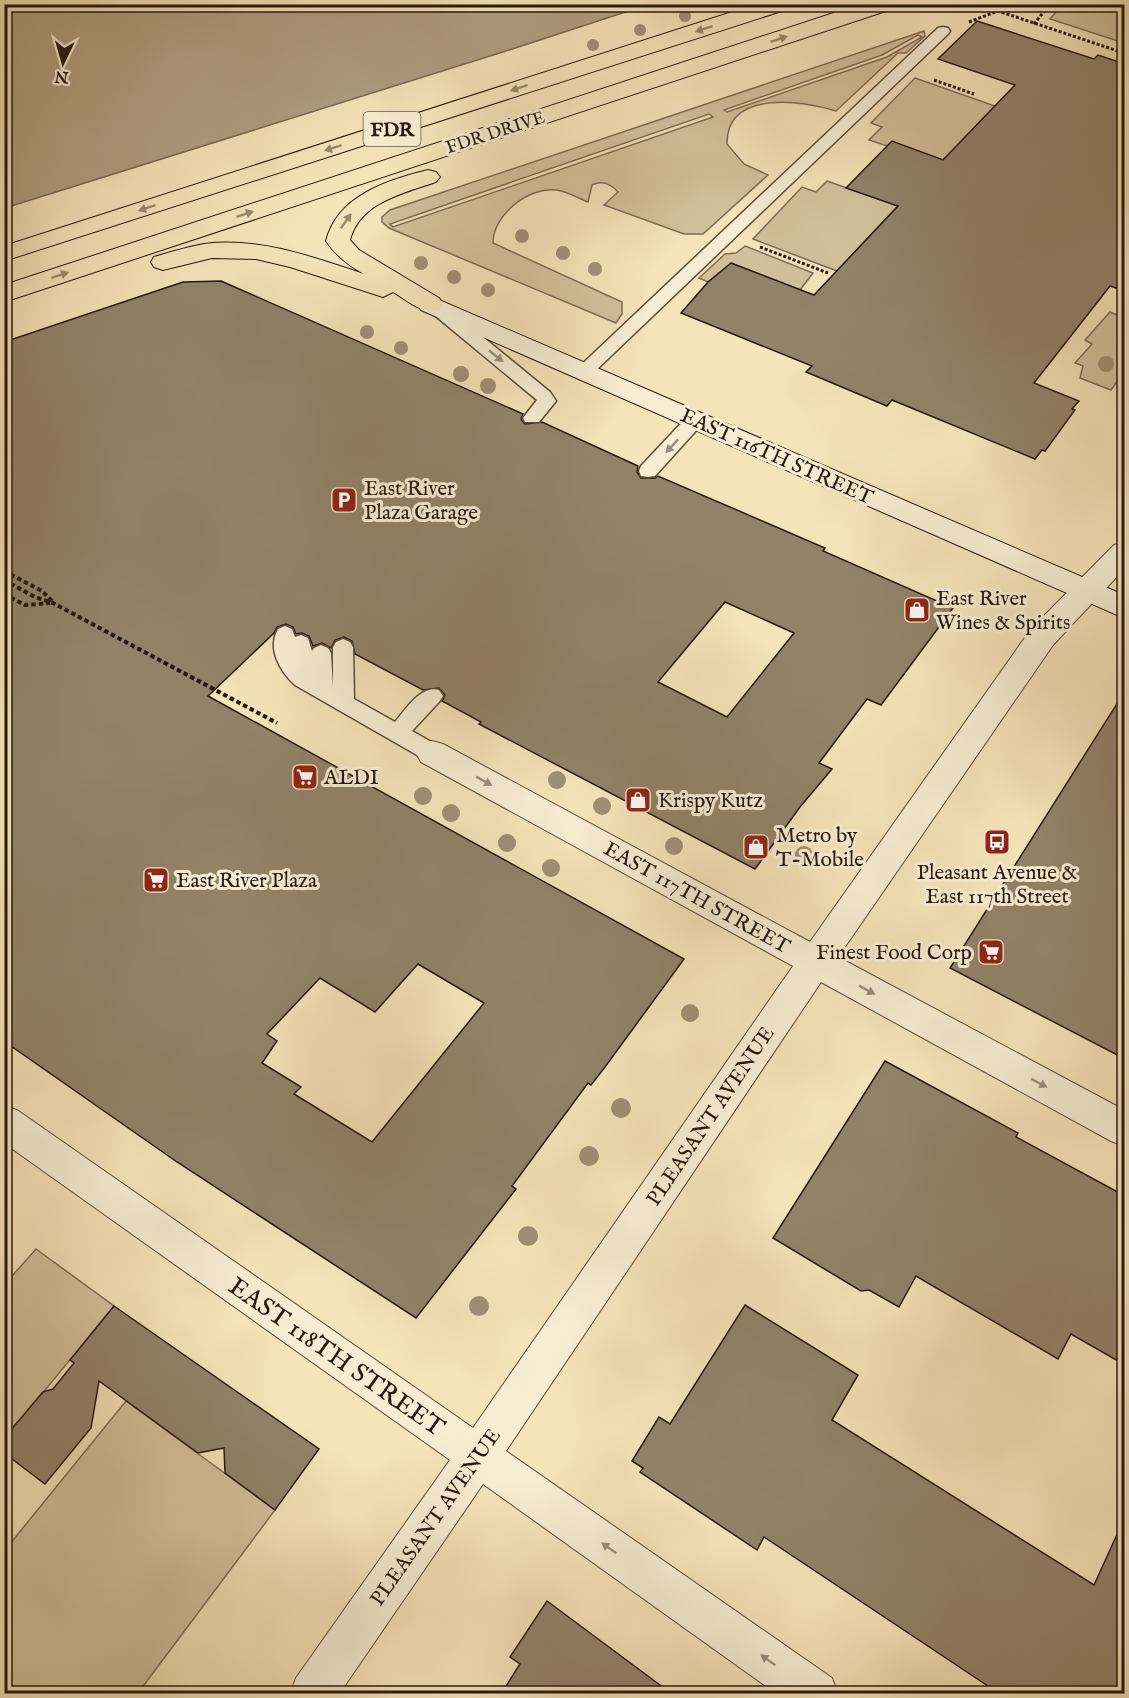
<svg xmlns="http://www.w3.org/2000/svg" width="1129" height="1698" viewBox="0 0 1129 1698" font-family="'IM FELL English',serif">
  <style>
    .green { fill: #d2c09c; stroke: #7c6c56; stroke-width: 1.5; fill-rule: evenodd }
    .water { fill: #af9e80; stroke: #786854; stroke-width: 1.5 }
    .building { fill: #928268; stroke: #261811; stroke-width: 1.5; fill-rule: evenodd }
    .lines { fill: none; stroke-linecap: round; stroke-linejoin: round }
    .lane-casing { stroke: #5a4b3b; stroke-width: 3 }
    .street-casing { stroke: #5a4b3b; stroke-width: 2 }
    .secondary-casing { stroke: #261811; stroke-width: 2 }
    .highway-casing { stroke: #261811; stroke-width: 2 }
    .path-far1 { stroke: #261811; stroke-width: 3; stroke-dasharray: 3 2; stroke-linecap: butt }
    .path { stroke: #261811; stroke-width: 4; stroke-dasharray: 4.5 3; stroke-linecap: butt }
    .lane { fill: #f8edd2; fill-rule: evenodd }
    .street { fill: #f8edd2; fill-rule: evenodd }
    .secondary { fill: #f8edd2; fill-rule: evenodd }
    .highway { fill: #f5e3b9; fill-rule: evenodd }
    .tree { fill: #a08f74 }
    .oneway { fill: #98886d }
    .oneway2 { fill: #9a8d7b }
    .labels { text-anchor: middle; stroke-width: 6; stroke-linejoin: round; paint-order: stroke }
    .far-street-label { font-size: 18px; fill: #261811; stroke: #f8edd2 }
    .shield { fill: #f8edd2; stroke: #65584b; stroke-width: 1.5 }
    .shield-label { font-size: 20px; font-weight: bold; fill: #261811 }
    .street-label { font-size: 21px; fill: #261811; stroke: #f8edd2 }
    .poi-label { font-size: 21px; fill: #261811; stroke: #f8edd2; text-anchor: start }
    .near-street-label { font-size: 26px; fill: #261811; stroke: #f8edd2 }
  </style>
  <rect width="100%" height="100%" fill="#f5e3b9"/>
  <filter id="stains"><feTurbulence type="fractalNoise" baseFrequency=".00333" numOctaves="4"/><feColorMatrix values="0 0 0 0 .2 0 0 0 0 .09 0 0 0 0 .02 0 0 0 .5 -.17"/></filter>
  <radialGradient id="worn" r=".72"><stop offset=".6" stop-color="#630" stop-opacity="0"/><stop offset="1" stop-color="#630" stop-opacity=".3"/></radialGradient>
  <g class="green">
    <polygon points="1063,4 1124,5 1124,43 1050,19"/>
    <path d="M924,31L925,36L906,53H898L836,111C802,100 726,90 727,144L744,164L768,175L703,234H684L604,205L618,192C611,184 602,180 592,185L588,202C578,198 566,191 556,190C528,187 493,215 493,243L622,302V314L616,323L389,228L382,222V217L390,210ZM918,35L922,37L887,57L727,112L724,110L882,55ZM709,114L713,117L393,227L390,224Z"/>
    <polygon points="915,78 995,106 943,160 896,143 890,143 887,146 869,140 882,127 871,123"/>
    <polygon points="827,181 898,206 837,271 753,239 802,187 816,192"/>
    <polygon points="745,246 813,273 800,290 732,263 708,282 699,278 725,254 736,253"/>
    <polygon points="1110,312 1124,318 1124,372 1111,390 1080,378 1083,366 1075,363 1092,344 1085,340"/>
    <polygon points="36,1249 114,1306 5,1439 5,1284"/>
    <polygon points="126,1401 275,1510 138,1693 5,1694 5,1550"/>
  </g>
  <polygon class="water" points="5,4 647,4 647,5 506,51 5,208"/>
  <g class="building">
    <polygon points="977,21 1094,59 1098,55 1125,64 1125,291 1110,286 1034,383 1079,401 1072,409 1075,410 1045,451 1042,450 1035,459 892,400 887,406 806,372 812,366 681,313 708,282 731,263 814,295 898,206 846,188 892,141 943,160 1015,85 938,59"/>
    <path d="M221,281L523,414L521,419L525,424L542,422L638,466L637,472L641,478H655L658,476L825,548L823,551L953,608L881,705L867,699L819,763L832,769L800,807L755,869L479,724L481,722L442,701L445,695L439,688L423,690L355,654L352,641L344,637L335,640L331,648L322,643L313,646L309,636L302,633L296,634L293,627L286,624L277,627L274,633L208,696L684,959L605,1067L591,1085L588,1083L512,1186L516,1189L416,1318L177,1162L4,1041V342L183,282ZM725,602L794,633L727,717L658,682ZM418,964L484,1003L372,1142L294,1094L301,1087L262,1063L277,1041L267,1034L320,978L375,1012Z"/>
    <polygon points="1125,691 1125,1059 950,968"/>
    <polygon points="885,1061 1018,1133 1016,1137 1125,1196 1125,1365 1071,1334 1058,1359 916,1276 899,1307 869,1290 861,1291 773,1238"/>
    <polygon points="745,1305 858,1375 832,1420 1094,1585 1125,1517 1125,1694 1000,1694 764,1537 757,1550 640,1472 643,1468 632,1461 659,1417 670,1424"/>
    <polygon points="114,1306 319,1449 275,1510 225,1473 224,1448 198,1453 99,1381 91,1428 45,1484 4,1453 4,1438 43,1392 53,1389 74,1363 70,1360"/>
    <polygon points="547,1601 672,1694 501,1694 520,1664 510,1657"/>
  </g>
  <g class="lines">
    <g class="lane-casing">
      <g id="lane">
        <polygon points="943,27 948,28 950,31 948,34 591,375 579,375 576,371 579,367 938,28"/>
        <polygon points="438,304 444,305 550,392 556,401 539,422 525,422 523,418 537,400 432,313 429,309 432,305"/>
        <polygon points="695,414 702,416 704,420 702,424 655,476 648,477 641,476 639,471 641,466 688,416"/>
        <path d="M285,626L292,629L295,637L301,635L308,638L312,651L314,648L321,645L328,648L331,653L333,687V647L336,642L343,639L350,642L353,647L354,699L395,722C406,709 421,685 439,690L443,696L439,702L412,731L440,747L443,753L440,759L432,761L424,759L295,685C280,671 267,649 278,629Z"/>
      </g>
    </g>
    <g class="street-casing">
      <polygon id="street" points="1124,542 1124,569 1053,645 838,957 1124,1110 1124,1146 1111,1141 821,982 506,1451 832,1678 838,1694 777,1694 483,1484 339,1694 290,1694 296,1678 450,1460 4,1143 4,1106 17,1110 473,1428 793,966 421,762 416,753 421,744 432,741 443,744 810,942 1031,629 1114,545"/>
    </g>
    <g class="secondary-casing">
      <polygon id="secondary" points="430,296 1124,595 1124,618 421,310 417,304 421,298"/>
    </g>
    <g class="highway-casing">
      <g id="highway">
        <polygon points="757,4 790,4 788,9 4,261 4,246"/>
        <polygon points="861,4 894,4 892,9 4,302 4,285"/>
        <path d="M428,170L436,172L440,177L436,182C404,193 360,202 350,240L359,250L439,298L443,304L439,310C421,314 408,301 393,292L383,297L290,267L256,259L212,258L163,270L154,267L151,262L154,257C171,252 187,247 204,244C259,237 313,257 364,274C348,265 336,256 326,241C337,196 387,180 428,170Z"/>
      </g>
    </g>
    <g class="path-far1">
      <polyline points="969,22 998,11 1124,53"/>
      <polyline points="1034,24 1050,4"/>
      <polyline points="934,80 974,94"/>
      <polyline points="760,247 828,273"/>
    </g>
    <g class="path">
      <polyline points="4,571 42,591 53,602"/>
      <polyline points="4,580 35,597 53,603 277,723"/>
      <polyline points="4,594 25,605 50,603"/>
    </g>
    <use href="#lane" class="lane"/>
    <use href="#street" class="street"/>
    <use href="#secondary" class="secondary"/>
    <use href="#highway" class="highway"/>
  </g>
  <g class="tree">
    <circle cx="685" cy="16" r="6"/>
    <circle cx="640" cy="30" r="6"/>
    <circle cx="593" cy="45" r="6"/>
    <circle cx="522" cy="236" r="7"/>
    <circle cx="563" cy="253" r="7"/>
    <circle cx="421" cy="263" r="7"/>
    <circle cx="595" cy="269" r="7"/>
    <circle cx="454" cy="277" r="7"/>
    <circle cx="488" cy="290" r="7"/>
    <circle cx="367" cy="332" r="7"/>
    <circle cx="401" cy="348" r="7"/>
    <circle cx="1106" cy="364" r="8"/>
    <circle cx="461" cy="374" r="8"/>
    <circle cx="488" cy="386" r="8"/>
    <circle cx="557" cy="780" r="9"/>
    <circle cx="423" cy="796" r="9"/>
    <circle cx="602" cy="806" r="9"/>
    <circle cx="451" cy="813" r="9"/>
    <circle cx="507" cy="843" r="9"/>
    <circle cx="674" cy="846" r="9"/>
    <circle cx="804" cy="855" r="9"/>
    <circle cx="551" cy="868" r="9"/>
    <circle cx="690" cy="1013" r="9"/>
    <circle cx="621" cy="1108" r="10"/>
    <circle cx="589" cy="1156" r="10"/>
    <circle cx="528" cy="1236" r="10"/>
    <circle cx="479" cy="1306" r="10"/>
  </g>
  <defs><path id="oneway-solid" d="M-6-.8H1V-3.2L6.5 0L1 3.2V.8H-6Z" transform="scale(1.5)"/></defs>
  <g class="oneway">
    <use href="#oneway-solid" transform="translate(704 29) rotate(162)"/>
    <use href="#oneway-solid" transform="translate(779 39) rotate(-18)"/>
    <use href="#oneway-solid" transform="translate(519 88) rotate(162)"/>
    <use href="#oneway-solid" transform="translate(333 148) rotate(162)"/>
    <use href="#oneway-solid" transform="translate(147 208) rotate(162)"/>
    <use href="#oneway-solid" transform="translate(245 214) rotate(-18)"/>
    <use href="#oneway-solid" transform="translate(346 221) rotate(-55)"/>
    <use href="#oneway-solid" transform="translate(60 275) rotate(-18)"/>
  </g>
  <g class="oneway2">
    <use href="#oneway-solid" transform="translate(496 356) rotate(39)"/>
    <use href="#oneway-solid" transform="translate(672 446) rotate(133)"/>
    <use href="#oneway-solid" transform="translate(484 781) rotate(29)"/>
    <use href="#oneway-solid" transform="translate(867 990) rotate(29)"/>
    <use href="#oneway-solid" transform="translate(1039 1083) rotate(28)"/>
    <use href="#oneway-solid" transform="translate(609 1548) rotate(-144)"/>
    <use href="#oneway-solid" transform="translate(768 1660) rotate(-145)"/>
  </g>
  <defs>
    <g id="parking-square" transform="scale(1.35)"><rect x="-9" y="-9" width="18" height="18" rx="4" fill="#8f2418" stroke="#f8edd2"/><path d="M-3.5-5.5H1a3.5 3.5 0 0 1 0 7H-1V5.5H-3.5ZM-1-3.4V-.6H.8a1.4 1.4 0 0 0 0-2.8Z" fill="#fff"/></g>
    <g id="shop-square" transform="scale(1.35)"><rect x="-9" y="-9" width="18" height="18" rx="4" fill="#8f2418" stroke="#f8edd2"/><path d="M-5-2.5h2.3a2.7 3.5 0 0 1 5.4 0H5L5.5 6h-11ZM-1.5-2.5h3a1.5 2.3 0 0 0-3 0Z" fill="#fff"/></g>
    <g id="supermarket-square" transform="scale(1.35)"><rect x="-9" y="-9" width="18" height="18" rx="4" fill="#8f2418" stroke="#f8edd2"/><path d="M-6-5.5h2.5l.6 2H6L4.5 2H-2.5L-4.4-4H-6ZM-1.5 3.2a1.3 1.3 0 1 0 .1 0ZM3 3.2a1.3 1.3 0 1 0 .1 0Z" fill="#fff"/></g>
    <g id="bus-square" transform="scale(1.35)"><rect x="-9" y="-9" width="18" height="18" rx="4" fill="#8f2418" stroke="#f8edd2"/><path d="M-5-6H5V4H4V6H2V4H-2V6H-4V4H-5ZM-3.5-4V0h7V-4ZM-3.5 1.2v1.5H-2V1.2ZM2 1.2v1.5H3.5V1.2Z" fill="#fff"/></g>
  </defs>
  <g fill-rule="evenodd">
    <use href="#parking-square" x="344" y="500"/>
    <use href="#shop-square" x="917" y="610"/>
    <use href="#supermarket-square" x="305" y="777"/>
    <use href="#shop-square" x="638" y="800"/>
    <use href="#bus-square" x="997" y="842"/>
    <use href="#shop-square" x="756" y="847"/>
    <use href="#supermarket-square" x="156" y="880"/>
    <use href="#supermarket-square" x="991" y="952"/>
  </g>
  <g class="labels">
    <g class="far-street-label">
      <text transform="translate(495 132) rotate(-18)" y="6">FDR DRIVE</text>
    </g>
    <rect class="shield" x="363.5" y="112" width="57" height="34" rx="4.5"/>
    <g class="shield-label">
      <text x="392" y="136">FDR</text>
    </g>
    <g class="street-label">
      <text transform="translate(777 456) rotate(24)" y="7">EAST 116TH STREET</text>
      <text transform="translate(697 897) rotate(29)" y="7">EAST 117TH STREET</text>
      <text transform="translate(710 1116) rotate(-56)" y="7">PLEASANT AVENUE</text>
      <text transform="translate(435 1517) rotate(-55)" y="7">PLEASANT AVENUE</text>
    </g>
    <g class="poi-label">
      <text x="364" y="495">East River<tspan x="364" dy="24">Plaza Garage</tspan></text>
      <text x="936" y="605">East River<tspan x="936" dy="24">Wines &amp; Spirits</tspan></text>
      <text x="324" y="784">ALDI</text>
      <text x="658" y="807">Krispy Kutz</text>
      <text x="776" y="842">Metro by<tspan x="776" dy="24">T-Mobile</tspan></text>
      <text x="997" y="879" text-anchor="middle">Pleasant Avenue &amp;<tspan x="997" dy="24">East 117th Street</tspan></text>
      <text x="176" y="887">East River Plaza</text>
      <text x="972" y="959" text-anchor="end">Finest Food Corp</text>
    </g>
    <g class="near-street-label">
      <text transform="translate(337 1356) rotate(35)" y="9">EAST 118TH STREET</text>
    </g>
  </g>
  <rect width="1129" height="1698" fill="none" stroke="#f5e3b9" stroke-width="24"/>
  <rect x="6" y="6" width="1117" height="1686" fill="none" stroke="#261811" stroke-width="3"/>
  <rect x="12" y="12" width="1105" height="1674" fill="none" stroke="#261811" stroke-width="1.5"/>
  <g transform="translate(63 63) rotate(185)" stroke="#f8edd2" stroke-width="4.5" paint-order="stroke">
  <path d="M0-4.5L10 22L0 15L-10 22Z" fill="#261811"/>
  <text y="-9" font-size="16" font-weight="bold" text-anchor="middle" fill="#261811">N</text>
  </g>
  <rect width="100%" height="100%" filter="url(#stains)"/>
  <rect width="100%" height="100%" fill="url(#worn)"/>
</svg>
